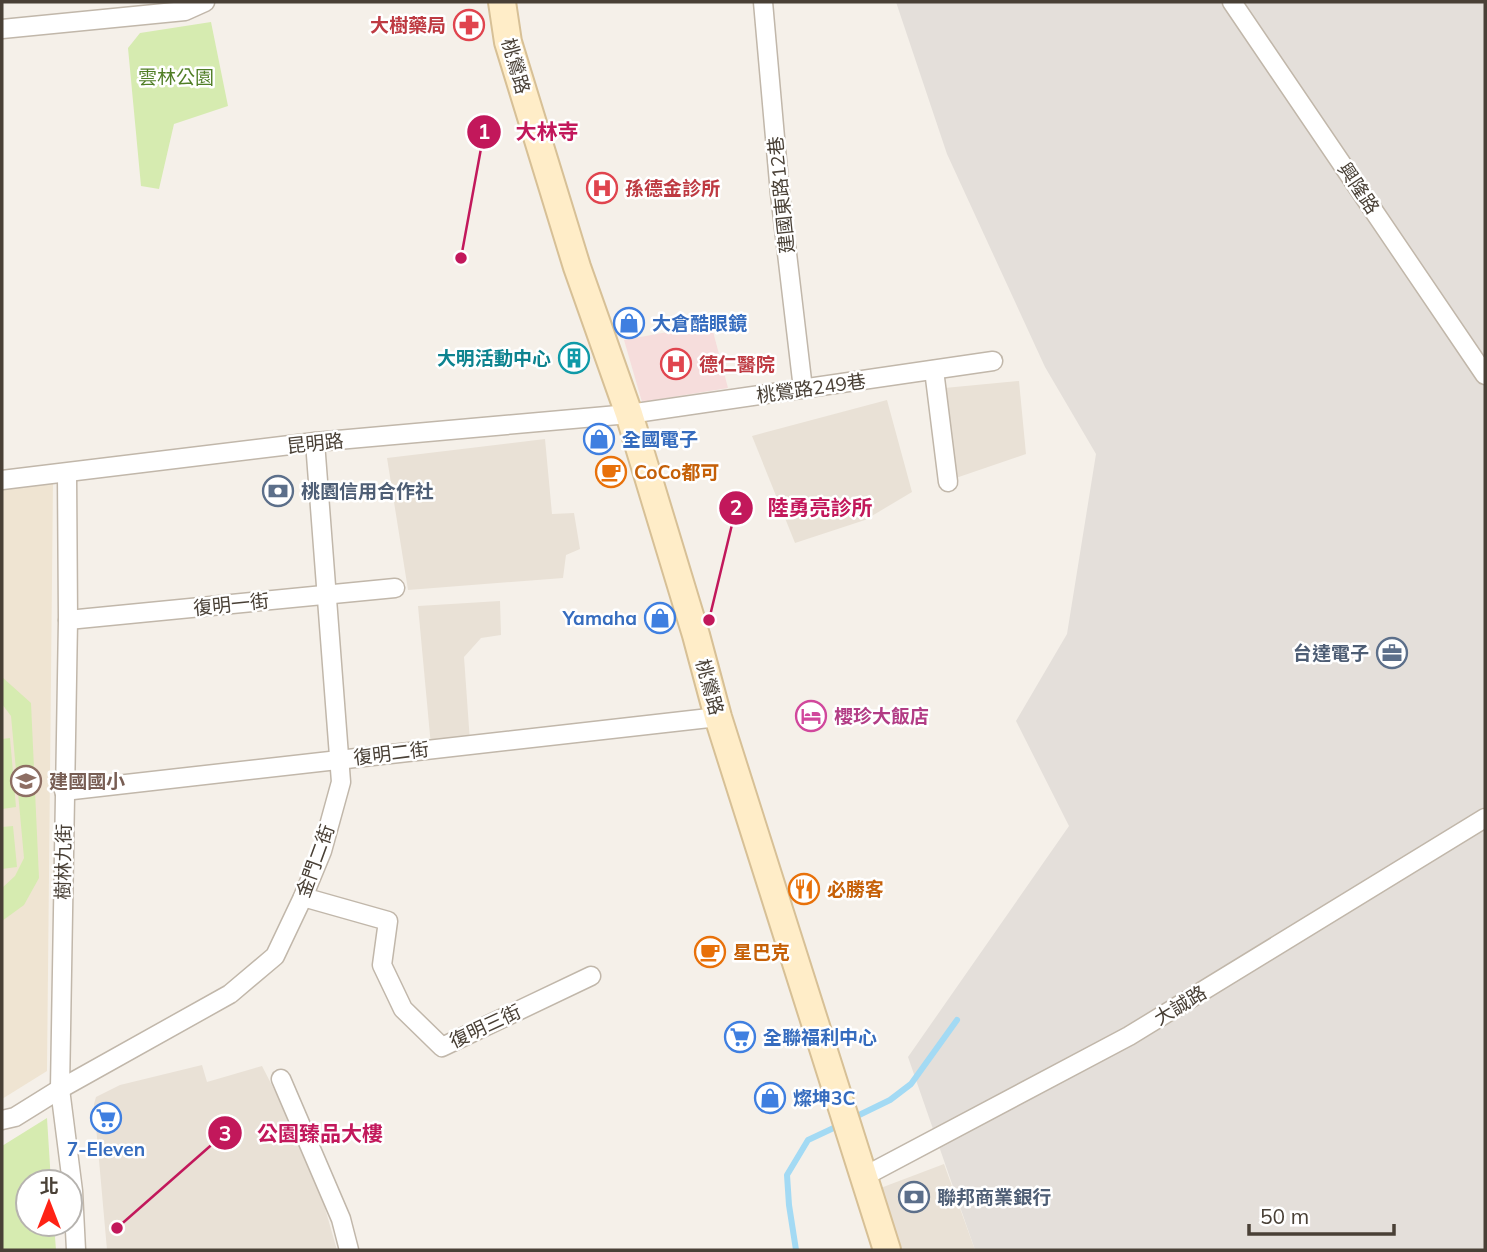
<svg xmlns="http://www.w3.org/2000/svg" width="1487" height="1252" viewBox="0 0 1487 1252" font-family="Mulish,'Noto Sans TC',sans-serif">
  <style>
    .residential { fill: #e9e1d6 }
    .industrial { fill: #e4dfda }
    .education { fill: #efe4d2 }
    .medical { fill: #f6dddc }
    .green { fill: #d6ebb0 }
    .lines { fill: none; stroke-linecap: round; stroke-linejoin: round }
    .stream { stroke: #a3daf4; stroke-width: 6 }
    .street-casing { stroke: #c1b7aa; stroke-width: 21 }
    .secondary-casing { stroke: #d7c096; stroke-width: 30 }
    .street { stroke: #fff; stroke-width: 18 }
    .secondary { stroke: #ffedc8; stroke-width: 26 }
    .labels { text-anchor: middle; stroke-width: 5; stroke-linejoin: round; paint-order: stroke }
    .health-label { font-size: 19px; font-weight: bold; fill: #be3a42; stroke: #fff; text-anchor: start }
    .street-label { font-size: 19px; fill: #494036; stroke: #fff }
    .park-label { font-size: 19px; fill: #507e26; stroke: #fff }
    .shop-label { font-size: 19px; font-weight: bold; fill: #366cbe; stroke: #fff; text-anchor: start }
    .culture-label { font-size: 19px; font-weight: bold; fill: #0d838f; stroke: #fff; text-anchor: end }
    .food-label { font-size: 19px; font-weight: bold; fill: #c56008; stroke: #fff; text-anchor: start }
    .service-label { font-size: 19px; font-weight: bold; fill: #4e5e75; stroke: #fff; text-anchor: start }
    .hotel-label { font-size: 19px; font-weight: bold; fill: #b23c85; stroke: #fff; text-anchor: start }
    .education-label { font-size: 19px; font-weight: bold; fill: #785e54; stroke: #fff; text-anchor: start }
    .leader { fill: none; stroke: #c2185b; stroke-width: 2.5 }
    .callout-dot { fill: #c2185b; stroke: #fff; stroke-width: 2.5 }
    .mark-label { font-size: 21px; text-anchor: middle; font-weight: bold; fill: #fff }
    .callout-label { font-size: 21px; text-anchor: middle; font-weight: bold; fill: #c2185b; stroke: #fff; stroke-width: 5; stroke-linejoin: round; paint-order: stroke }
  </style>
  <rect width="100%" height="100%" fill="#f5f0e9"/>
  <g class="residential">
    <polygon points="1019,381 1026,454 950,480 934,389"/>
    <polygon points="887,400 912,492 865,520 795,543 752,436"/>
    <polygon points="545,439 552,514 574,513 580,549 566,555 563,578 408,590 387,458"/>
    <polygon points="500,601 501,635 481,638 464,657 470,742 431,746 418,606"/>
    <polygon points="202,1065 207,1082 262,1066 312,1163 337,1250 107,1250 94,1104 96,1097 120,1085"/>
    <polygon points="944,1164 975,1250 901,1250 878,1189"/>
  </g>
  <polygon class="industrial" points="896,2 1485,2 1485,1250 975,1250 908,1057 1069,826 1016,721 1067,634 1096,454 1045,367 947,154"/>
  <polygon class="education" points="53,482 47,1071 2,1099 2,490"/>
  <polygon class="medical" points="711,324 728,388 642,402 624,340"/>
  <g class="green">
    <polygon points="211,22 228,106 174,124 159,189 141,186 128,48 140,33"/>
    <polygon points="2,677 31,703 39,878 24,905 2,921 2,888 15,876 24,858 11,716 2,704"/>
    <polygon points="10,738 16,807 2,809 2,739"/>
    <polygon points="13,826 17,867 2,869 2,827"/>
    <polygon points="47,1118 51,1182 28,1182 28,1224 54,1224 56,1250 2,1250 2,1146"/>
  </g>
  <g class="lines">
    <g class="stream">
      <polyline points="853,1118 890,1100 911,1084 957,1020"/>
      <polyline points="796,1250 789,1205 787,1175 808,1140 840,1125"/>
    </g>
    <g class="street-casing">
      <g id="street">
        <polyline points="763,2 780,194 803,389"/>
        <polyline points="1232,2 1485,375"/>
        <polyline points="2,29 185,11 205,2"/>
        <polyline points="934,370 948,482"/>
        <polyline points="67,474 68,620 60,1089 73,1191 76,1250"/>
        <polyline points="2,480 315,442 629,414 993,361"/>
        <polyline points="68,620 395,588"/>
        <polyline points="64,791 718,717"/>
        <polyline points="303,897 388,921 382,965 403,1009 442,1047 591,976"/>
        <polyline points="281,1079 341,1219 349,1250"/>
        <polyline points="2,1120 15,1117 60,1089 230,994 275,956 303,897 322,851 341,782 315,442"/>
        <polyline points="865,1176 1129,1036 1485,818"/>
      </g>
    </g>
    <g class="secondary-casing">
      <polyline id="secondary" points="502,2 508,42 577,267 629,414 696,635 718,717 887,1250"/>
    </g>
    <use href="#street" class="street"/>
    <use href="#secondary" class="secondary"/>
  </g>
  <defs>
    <g id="pharmacy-ring" transform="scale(1.575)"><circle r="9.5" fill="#fff" stroke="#e0444e" stroke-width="1.5"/><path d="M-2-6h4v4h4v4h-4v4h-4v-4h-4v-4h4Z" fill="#e0444e"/></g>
    <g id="hospital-ring" transform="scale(1.575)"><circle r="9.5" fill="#fff" stroke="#e0444e" stroke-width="1.5"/><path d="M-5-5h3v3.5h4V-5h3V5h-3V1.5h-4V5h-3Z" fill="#e0444e"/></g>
    <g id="shop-ring" transform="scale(1.575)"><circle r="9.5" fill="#fff" stroke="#3f7fe0" stroke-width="1.5"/><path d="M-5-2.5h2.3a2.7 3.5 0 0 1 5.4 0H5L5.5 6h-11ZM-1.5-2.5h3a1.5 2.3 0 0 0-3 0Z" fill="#3f7fe0"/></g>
    <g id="building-ring" transform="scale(1.575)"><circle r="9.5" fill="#fff" stroke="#0f9aa8" stroke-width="1.5"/><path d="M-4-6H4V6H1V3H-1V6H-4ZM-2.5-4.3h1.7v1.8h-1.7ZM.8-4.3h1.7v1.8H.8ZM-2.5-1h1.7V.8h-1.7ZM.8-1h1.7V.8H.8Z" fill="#0f9aa8"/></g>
    <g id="cafe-ring" transform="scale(1.575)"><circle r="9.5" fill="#fff" stroke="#e8710a" stroke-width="1.5"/><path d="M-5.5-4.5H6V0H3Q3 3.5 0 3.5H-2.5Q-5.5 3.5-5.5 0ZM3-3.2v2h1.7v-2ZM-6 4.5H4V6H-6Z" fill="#e8710a"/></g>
    <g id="bank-ring" transform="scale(1.575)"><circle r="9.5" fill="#fff" stroke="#5c6f8a" stroke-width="1.5"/><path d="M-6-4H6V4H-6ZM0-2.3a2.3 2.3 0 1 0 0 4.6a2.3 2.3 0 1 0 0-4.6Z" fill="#5c6f8a"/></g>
    <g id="office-ring" transform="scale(1.575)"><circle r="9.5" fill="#fff" stroke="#5c6f8a" stroke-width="1.5"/><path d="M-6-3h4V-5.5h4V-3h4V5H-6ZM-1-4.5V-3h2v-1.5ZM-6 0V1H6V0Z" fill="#5c6f8a"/></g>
    <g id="hotel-ring" transform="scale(1.575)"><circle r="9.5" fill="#fff" stroke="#d1479c" stroke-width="1.5"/><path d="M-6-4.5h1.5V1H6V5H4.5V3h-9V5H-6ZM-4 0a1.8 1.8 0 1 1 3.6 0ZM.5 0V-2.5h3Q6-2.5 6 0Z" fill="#d1479c"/></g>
    <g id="school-ring" transform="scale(1.575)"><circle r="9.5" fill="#fff" stroke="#8d6e63" stroke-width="1.5"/><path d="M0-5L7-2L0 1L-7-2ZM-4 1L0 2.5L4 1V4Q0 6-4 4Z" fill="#8d6e63"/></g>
    <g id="restaurant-ring" transform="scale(1.575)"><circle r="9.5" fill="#fff" stroke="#e8710a" stroke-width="1.5"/><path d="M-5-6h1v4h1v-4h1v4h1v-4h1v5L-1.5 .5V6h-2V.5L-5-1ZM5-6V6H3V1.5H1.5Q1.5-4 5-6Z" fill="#e8710a"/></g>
    <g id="supermarket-ring" transform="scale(1.575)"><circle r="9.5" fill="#fff" stroke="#3f7fe0" stroke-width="1.5"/><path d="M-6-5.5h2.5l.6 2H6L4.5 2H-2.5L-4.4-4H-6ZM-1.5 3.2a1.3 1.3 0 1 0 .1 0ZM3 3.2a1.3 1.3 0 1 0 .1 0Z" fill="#3f7fe0"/></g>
  </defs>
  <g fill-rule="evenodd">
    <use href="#pharmacy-ring" x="469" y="25"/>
    <use href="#hospital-ring" x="602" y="188"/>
    <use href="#shop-ring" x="629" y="323"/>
    <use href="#building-ring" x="574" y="358"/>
    <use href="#hospital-ring" x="676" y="364"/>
    <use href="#shop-ring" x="599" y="439"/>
    <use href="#cafe-ring" x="611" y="472"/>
    <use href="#bank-ring" x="278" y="491"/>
    <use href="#shop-ring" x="660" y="618"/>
    <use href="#office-ring" x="1392" y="653"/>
    <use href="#hotel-ring" x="811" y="716"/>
    <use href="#school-ring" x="26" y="781"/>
    <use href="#restaurant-ring" x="804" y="889"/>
    <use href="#cafe-ring" x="710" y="952"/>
    <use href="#supermarket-ring" x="740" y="1037"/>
    <use href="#shop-ring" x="770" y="1098"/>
    <use href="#supermarket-ring" x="106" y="1118"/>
    <use href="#bank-ring" x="914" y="1197"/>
  </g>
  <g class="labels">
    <g class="health-label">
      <text x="446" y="32" text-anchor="end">大樹藥局</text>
      <text x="625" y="195">孫德金診所</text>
      <text x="699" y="371">德仁醫院</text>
    </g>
    <g class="street-label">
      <text transform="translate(516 66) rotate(74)" y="7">桃鶯路</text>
      <text transform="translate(1359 188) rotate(56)" y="7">興隆路</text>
      <text transform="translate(781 195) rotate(-96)" y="7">建國東路12巷</text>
      <text transform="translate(811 388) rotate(-8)" y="7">桃鶯路249巷</text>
      <text transform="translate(315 443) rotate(-6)" y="7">昆明路</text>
      <text transform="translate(231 604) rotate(-6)" y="7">復明一街</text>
      <text transform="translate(710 687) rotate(75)" y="7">桃鶯路</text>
      <text transform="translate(391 753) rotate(-7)" y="7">復明二街</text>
      <text transform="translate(315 861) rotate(-70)" y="7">金門二街</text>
      <text transform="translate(63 862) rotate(-89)" y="7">樹林九街</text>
      <text transform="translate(1180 1005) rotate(-31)" y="7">大誠路</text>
      <text transform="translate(485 1026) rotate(-25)" y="7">復明三街</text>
    </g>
    <g class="park-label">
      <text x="176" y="84">雲林公園</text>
    </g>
    <g class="shop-label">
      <text x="652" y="330">大倉酷眼鏡</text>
      <text x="622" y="446">全國電子</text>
      <text x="637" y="625" text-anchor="end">Yamaha</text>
      <text x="763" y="1044">全聯福利中心</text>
      <text x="793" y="1105">燦坤3C</text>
      <text x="106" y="1156" text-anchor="middle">7-Eleven</text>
    </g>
    <g class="culture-label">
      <text x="551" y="365">大明活動中心</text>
    </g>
    <g class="food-label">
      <text x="634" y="479">CoCo都可</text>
      <text x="827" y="896">必勝客</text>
      <text x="733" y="959">星巴克</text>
    </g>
    <g class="service-label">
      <text x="301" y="498">桃園信用合作社</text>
      <text x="1369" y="660" text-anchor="end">台達電子</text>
      <text x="937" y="1204">聯邦商業銀行</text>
    </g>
    <g class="hotel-label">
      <text x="834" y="723">櫻珍大飯店</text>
    </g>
    <g class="education-label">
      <text x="49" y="788">建國國小</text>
    </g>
  </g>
  <path class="leader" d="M461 258L484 132M709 620L736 508M117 1228L225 1133"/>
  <g class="callout-dot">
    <circle cx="461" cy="258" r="7"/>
    <circle cx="709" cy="620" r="7"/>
    <circle cx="117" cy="1228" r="7"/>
    <circle cx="484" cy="132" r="18"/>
    <circle cx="736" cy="508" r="18"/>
    <circle cx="225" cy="1133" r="18"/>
  </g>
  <g class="mark-label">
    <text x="484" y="139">1</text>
    <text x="736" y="515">2</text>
    <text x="225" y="1141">3</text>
  </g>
  <g class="callout-label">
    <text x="547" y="139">大林寺</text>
    <text x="820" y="515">陸勇亮診所</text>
    <text x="320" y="1141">公園臻品大樓</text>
  </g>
  <rect width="1487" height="1252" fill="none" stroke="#494036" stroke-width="7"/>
  <g transform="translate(49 1203)"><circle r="33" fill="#ffffff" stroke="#b6b3af" stroke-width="2"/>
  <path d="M0-5L12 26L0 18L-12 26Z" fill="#ff2215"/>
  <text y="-10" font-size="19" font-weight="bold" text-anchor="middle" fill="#494036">北</text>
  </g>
  <path d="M1249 1224v10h145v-10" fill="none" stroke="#494036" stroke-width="3.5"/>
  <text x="1260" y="1224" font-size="21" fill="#494036" stroke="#ffffff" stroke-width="5" paint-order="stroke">50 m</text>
</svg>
